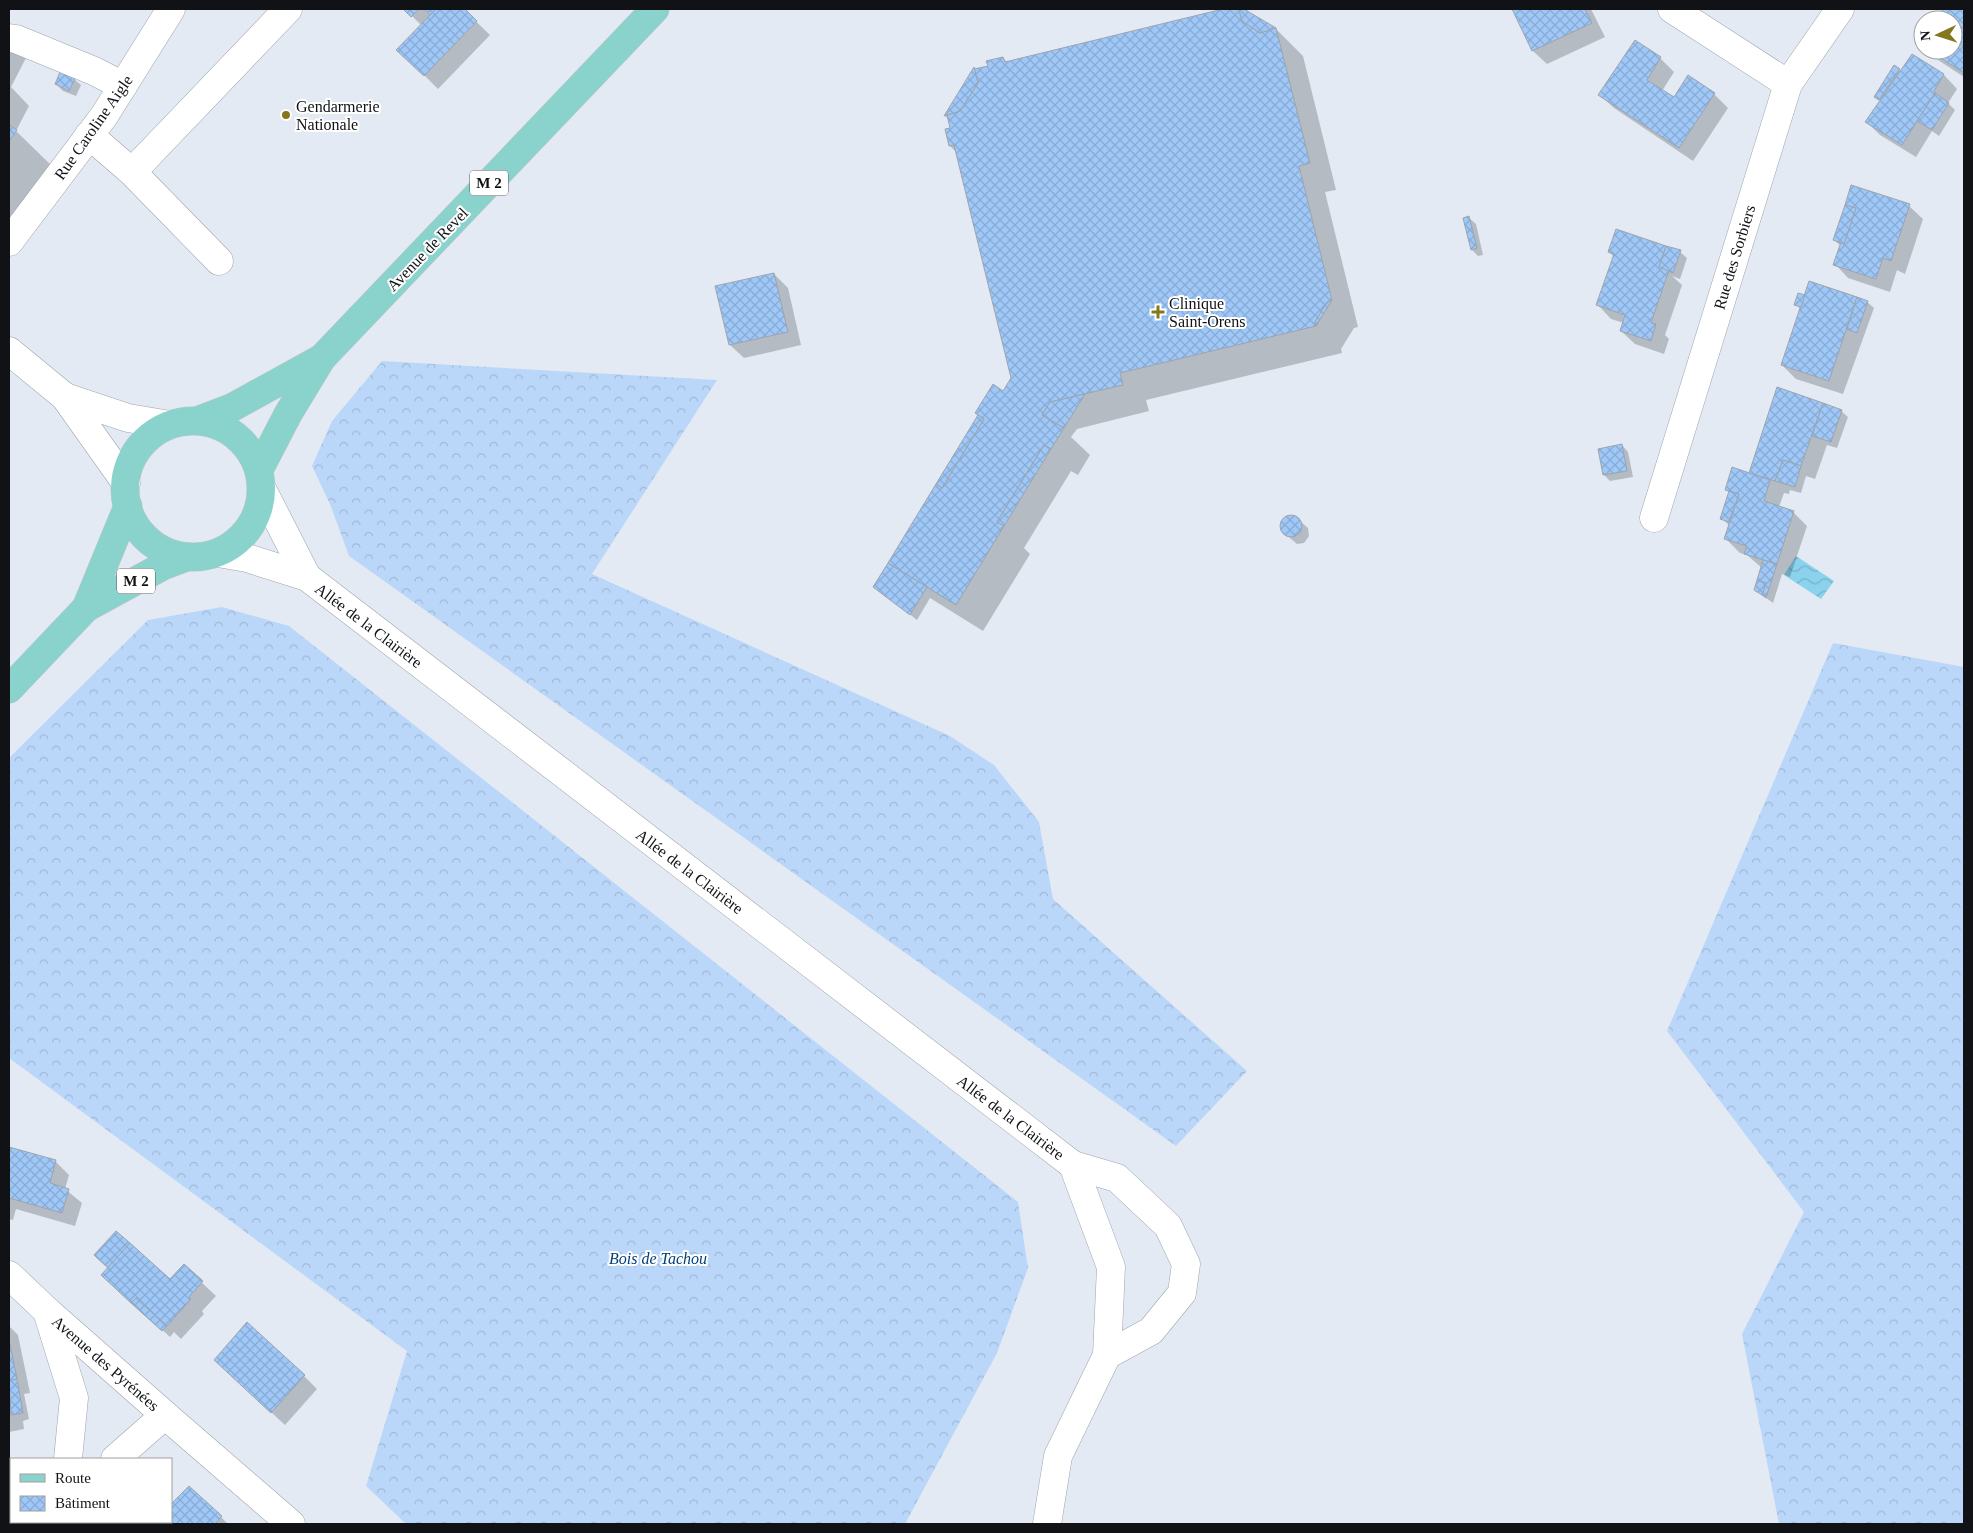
<svg xmlns="http://www.w3.org/2000/svg" width="1973" height="1533" viewBox="0 0 1973 1533" font-family="Georgia,serif">
  <style>
    .forest { fill: url(#forest-crowns) }
    .water { fill: url(#water-waves) }
    .shadow { fill: #0003 }
    .building { fill: url(#building-cross-hatch); stroke: #9da4ad }
    .lines { fill: none; stroke-linecap: round; stroke-linejoin: round }
    .minor-casing { stroke: #9da4ad; stroke-width: 29 }
    .major-casing { stroke: #c6c6c7; stroke-width: 29 }
    .minor { stroke: #fff; stroke-width: 28 }
    .major { stroke: #8ad3cd; stroke-width: 28 }
    .poi-dot { fill: #85781c; stroke: #fff; stroke-width: 2 }
    .labels { text-anchor: middle; stroke-width: 4; stroke-linejoin: round; paint-order: stroke }
    .shield { fill: #fff; stroke: #58595b; stroke-width: 1 }
    .shield-label { font-size: 15px; font-weight: bold; fill: #101215 }
    .poi-label { font-size: 16px; fill: #101215; stroke: #fff; text-anchor: start }
    .street-label { font-size: 16px; fill: #101215; stroke: #fff }
    .park-label { font-size: 16px; font-style: italic; fill: #044078; stroke: #fff }
  </style>
  <defs>
    <pattern id="forest-crowns" width="20" height="18" patternUnits="userSpaceOnUse" patternTransform="scale(1.25)"><rect width="20" height="18" fill="#bad7fa"/><path d="M2 6a3 3 0 1 1 6 0M12 15a3 3 0 1 1 6 0" fill="none" stroke="#9fb8d5"/></pattern>
    <pattern id="water-waves" width="16" height="10" patternUnits="userSpaceOnUse" patternTransform="scale(1.25)"><rect width="16" height="10" fill="#8ad2ed"/><path d="M0 5q4-4 8 0t8 0" fill="none" stroke="#76b3ca"/></pattern>
    <pattern id="building-cross-hatch" width="8" height="8" patternUnits="userSpaceOnUse" patternTransform="scale(1.25)"><rect width="8" height="8" fill="#9fc8f8"/><path d="M0 0l8 8M0 8l8-8" fill="none" stroke="#88abd4"/></pattern>
  </defs>
  <rect width="100%" height="100%" fill="#e3eaf3"/>
  <g class="forest">
    <polygon points="382,361 717,380 592,574 950,736 994,765 1039,822 1053,899 1247,1071 1176,1146 349,556 330,504 312,466 332,421"/>
    <polygon points="222,607 289,626 1018,1202 1028,1268 997,1353 905,1524 406,1524 366,1486 407,1351 9,1058 9,758 148,620"/>
    <polygon points="1833,643 1964,667 1964,1524 1779,1524 1742,1334 1804,1212 1667,1031"/>
  </g>
  <polygon class="water" points="1796,556 1834,581 1821,599 1784,575"/>
  <g class="shadow">
    <polygon points="405,9 463,9 490,35 438,89 412,63 422,26"/>
    <polygon points="1228,9 1241,9 1276,29 1303,56 1336,190 1325,192 1358,327 1354,328 1341,349 1342,353 1146,400 1149,411 1077,429 1071,437 1090,455 1078,475 1071,471 1024,548 1030,554 983,631 930,598 917,620 875,587 979,416 1003,392 1012,378 957,153 950,146 951,129 949,119 945,116 974,69 990,67 1003,58 1008,63"/>
    <polygon points="1514,9 1591,9 1605,37 1547,64 1533,51"/>
    <polygon points="1944,9 1964,9 1964,77 1935,58 1927,50 1953,50 1953,20 1937,20"/>
    <polygon points="9,35 28,54 11,87 29,106 16,131 54,168 9,228"/>
    <polygon points="1912,56 1944,75 1957,89 1948,103 1955,110 1939,136 1932,131 1916,157 1880,135 1867,122 1881,101 1876,96 1899,70 1901,72"/>
    <polygon points="1660,58 1674,72 1662,91 1674,99 1689,77 1714,94 1728,108 1693,161 1614,108 1600,95"/>
    <polygon points="74,79 81,85 76,96 63,91 56,84"/>
    <polygon points="1909,206 1923,219 1905,274 1897,270 1890,292 1848,278 1835,264 1841,246 1834,240"/>
    <polygon points="1469,218 1476,224 1483,255 1478,256 1472,250"/>
    <polygon points="1665,247 1680,252 1687,258 1680,279 1672,276 1682,285 1665,335 1669,339 1664,354 1635,344 1621,331 1624,323 1611,319 1598,305 1614,257 1609,252"/>
    <polygon points="774,274 788,288 801,345 744,358 730,345"/>
    <polygon points="1810,283 1867,302 1874,308 1843,394 1796,379 1782,365 1801,310 1796,304 1804,296"/>
    <polygon points="1778,389 1841,411 1848,417 1837,448 1827,445 1815,479 1806,476 1801,493 1790,490 1789,494 1784,493 1779,507 1793,512 1807,526 1790,577 1782,574 1773,603 1755,590 1762,568 1747,555 1740,553 1726,539 1730,526 1721,518 1730,493 1726,489 1749,474"/>
    <polygon points="1622,445 1628,452 1633,477 1610,481 1604,475"/>
    <polygon points="1294,516 1308,528 1309,536 1304,543 1297,544 1283,532 1281,524 1286,517"/>
    <polygon points="9,1148 55,1161 69,1175 65,1189 82,1203 75,1226 16,1209 13,1220 9,1219"/>
    <polygon points="184,1266 216,1296 202,1311 204,1314 181,1339 174,1332 170,1337 146,1315 170,1281"/>
    <polygon points="9,1326 18,1335 30,1393 24,1394 29,1419 23,1421 24,1429 9,1432"/>
    <polygon points="229,1373 304,1376 317,1389 285,1425"/>
    <polygon points="189,1487 221,1517 228,1524 154,1524 156,1522 171,1522"/>
  </g>
  <g class="building">
    <polygon points="403,9 419,9 411,17"/>
    <polygon points="424,9 436,9 430,15"/>
    <polygon points="436,9 465,9 477,21 424,76 396,50"/>
    <polygon points="1223,9 1239,9 1242,21 1260,33 1276,28 1310,163 1299,166 1332,300 1327,302 1315,322 1316,326 1120,373 1123,385 1050,402 1042,415 1064,428 1051,449 1044,445 997,522 1004,526 956,605 888,563 936,484 942,488 984,419 975,413 993,384 1003,391 1011,378 954,145 949,146 945,129 950,128 947,115 960,111 978,83 974,69 988,66 986,61 1003,57 1005,62"/>
    <polygon points="1239,9 1244,9 1276,28 1260,33 1242,21"/>
    <polygon points="1512,9 1585,9 1592,23 1532,51"/>
    <polygon points="1943,9 1964,9 1964,47 1953,39 1953,20 1935,20"/>
    <polygon points="1953,39 1964,47 1964,73 1928,50 1953,50"/>
    <polygon points="1635,40 1661,57 1647,80 1674,97 1688,75 1715,93 1679,148 1598,95"/>
    <polygon points="1912,54 1944,74 1934,91 1935,93 1902,145 1865,122"/>
    <polygon points="1894,65 1900,69 1879,100 1874,97"/>
    <polygon points="974,67 978,83 960,111 944,116"/>
    <polygon points="60,72 75,78 69,91 55,84"/>
    <polygon points="1935,93 1949,103 1932,130 1917,121"/>
    <polygon points="9,125 17,130 9,141"/>
    <polygon points="1851,185 1910,204 1891,261 1883,258 1876,279 1833,265 1841,242 1844,244 1856,208 1845,205"/>
    <polygon points="1845,205 1856,208 1844,244 1833,240"/>
    <polygon points="1469,216 1477,248 1471,250 1463,218"/>
    <polygon points="1616,229 1666,246 1659,267 1669,270 1651,323 1656,324 1651,341 1620,331 1625,315 1596,305 1614,254 1608,252"/>
    <polygon points="1666,246 1681,250 1673,273 1659,267"/>
    <polygon points="774,273 788,332 729,345 715,286"/>
    <polygon points="1809,281 1857,297 1829,381 1781,365"/>
    <polygon points="1798,293 1805,295 1801,307 1794,305"/>
    <polygon points="1857,297 1868,301 1857,333 1847,329"/>
    <polygon points="1332,300 1316,326 1315,322 1327,302"/>
    <polygon points="1777,387 1823,403 1801,466 1783,460 1775,481 1749,473"/>
    <polygon points="1085,394 1064,428 1042,415 1050,402"/>
    <polygon points="1823,403 1842,410 1831,442 1812,436"/>
    <polygon points="978,415 984,419 942,488 936,484"/>
    <polygon points="1622,444 1627,471 1603,475 1598,449"/>
    <polygon points="1044,445 1051,449 1004,526 997,522"/>
    <polygon points="1783,460 1801,466 1795,487 1775,481"/>
    <polygon points="1732,467 1770,480 1764,501 1794,511 1777,564 1744,554 1747,546 1724,539 1739,494 1725,490"/>
    <polygon points="1729,491 1739,494 1729,522 1720,519"/>
    <circle cx="1291" cy="526" r="11"/>
    <polygon points="1763,560 1777,564 1766,598 1762,595 1766,583 1757,580"/>
    <polygon points="888,563 927,587 910,615 873,587"/>
    <polygon points="1757,580 1766,583 1762,595 1754,590"/>
    <polygon points="9,1147 56,1160 50,1183 69,1189 62,1213 9,1198"/>
    <polygon points="116,1231 130,1243 108,1268 94,1255"/>
    <polygon points="130,1243 170,1279 184,1264 203,1281 189,1297 191,1299 167,1326 136,1298 131,1303 101,1275"/>
    <polygon points="136,1298 167,1326 162,1331 131,1303"/>
    <polygon points="247,1322 305,1375 271,1413 214,1360"/>
    <polygon points="9,1339 17,1379 9,1381"/>
    <polygon points="17,1379 23,1413 11,1415 9,1381"/>
    <polygon points="189,1486 222,1516 215,1524 152,1524 155,1522 171,1522 171,1504"/>
  </g>
  <g class="lines">
    <g class="minor-casing">
      <g id="minor">
        <polyline points="1672,9 1788,84"/>
        <polyline points="9,38 16,39 94,71 123,86"/>
        <polyline points="89,135 132,172 219,261"/>
        <polyline points="132,172 288,9"/>
        <polyline points="9,242 104,116 171,9"/>
        <polyline points="9,351 65,397 126,483"/>
        <polyline points="65,397 128,418 170,425"/>
        <polyline points="262,489 307,577"/>
        <polyline points="1654,518 1788,84 1840,9"/>
        <polyline points="218,553 247,558 307,577 1073,1165 1117,1178 1168,1226 1186,1264 1182,1293 1151,1331 1107,1355"/>
        <polyline points="9,1275 47,1311 74,1398 68,1459"/>
        <polyline points="47,1311 165,1415"/>
        <polyline points="115,1459 165,1415 291,1524"/>
        <polyline points="46,1524 48,1522"/>
        <polyline points="1047,1524 1058,1456 1107,1355 1111,1267 1073,1165"/>
      </g>
    </g>
    <g class="major-casing">
      <g id="major">
        <polyline points="199,420 233,407 322,358"/>
        <circle cx="193" cy="489" r="68"/>
        <polyline points="259,470 288,414 322,358 655,9"/>
        <polyline points="86,608 128,506"/>
        <polyline points="9,689 86,608 163,566 187,557"/>
      </g>
    </g>
    <use href="#minor" class="minor"/>
    <use href="#major" class="major"/>
  </g>
  <g class="poi-dot">
    <circle cx="286" cy="115" r="5"/>
    <path d="M1155.5 304.5h5v5h5v5h-5v5h-5v-5h-5v-5h5z"/>
  </g>
  <g class="labels">
    <g class="shield">
      <rect x="470" y="170.5" width="38" height="25" rx="4"/>
      <rect x="117" y="568.5" width="38" height="25" rx="4"/>
    </g>
    <g class="shield-label">
      <text x="489" y="188">M 2</text>
      <text x="136" y="586">M 2</text>
    </g>
    <g class="poi-label">
      <text x="296" y="112">Gendarmerie<tspan x="296" dy="18">Nationale</tspan></text>
      <text x="1169" y="309">Clinique<tspan x="1169" dy="18">Saint-Orens</tspan></text>
    </g>
    <g class="street-label">
      <text transform="translate(93 127) rotate(-55)" y="6">Rue Caroline Aigle</text>
      <text transform="translate(427 249) rotate(-46)" y="6">Avenue de Revel</text>
      <text transform="translate(1734 257) rotate(-73)" y="6">Rue des Sorbiers</text>
      <text transform="translate(369 625) rotate(37)" y="6">Allée de la Clairière</text>
      <text transform="translate(690 871) rotate(37)" y="6">Allée de la Clairière</text>
      <text transform="translate(1011 1117) rotate(37)" y="6">Allée de la Clairière</text>
      <text transform="translate(106 1363) rotate(41)" y="6">Avenue des Pyrénées</text>
    </g>
    <g class="park-label">
      <text x="658" y="1264">Bois de Tachou</text>
    </g>
  </g>
  <rect width="1973" height="1533" fill="none" stroke="#101215" stroke-width="20"/>
  <rect x="10" y="1458" width="162" height="65" fill="#ffffff" stroke="#9fa0a1"/>
  <rect x="20" y="1474" width="25" height="8" fill="#8ad3cd" stroke="#9fa0a1"/>
  <text x="55" y="1483" font-size="15" fill="#101215">Route</text>
  <rect x="20" y="1496" width="25" height="15" fill="url(#building-cross-hatch)" stroke="#9fa0a1"/>
  <text x="55" y="1508" font-size="15" fill="#101215">Bâtiment</text>
  <g transform="translate(1938 35) rotate(266)"><circle r="24" fill="#ffffff" stroke="#9fa0a1"/>
  <path d="M0-4L9 19L0 12L-9 19Z" fill="#85781c"/>
  <text y="-8" font-size="14" font-weight="bold" text-anchor="middle" fill="#101215">N</text>
  </g>
</svg>
